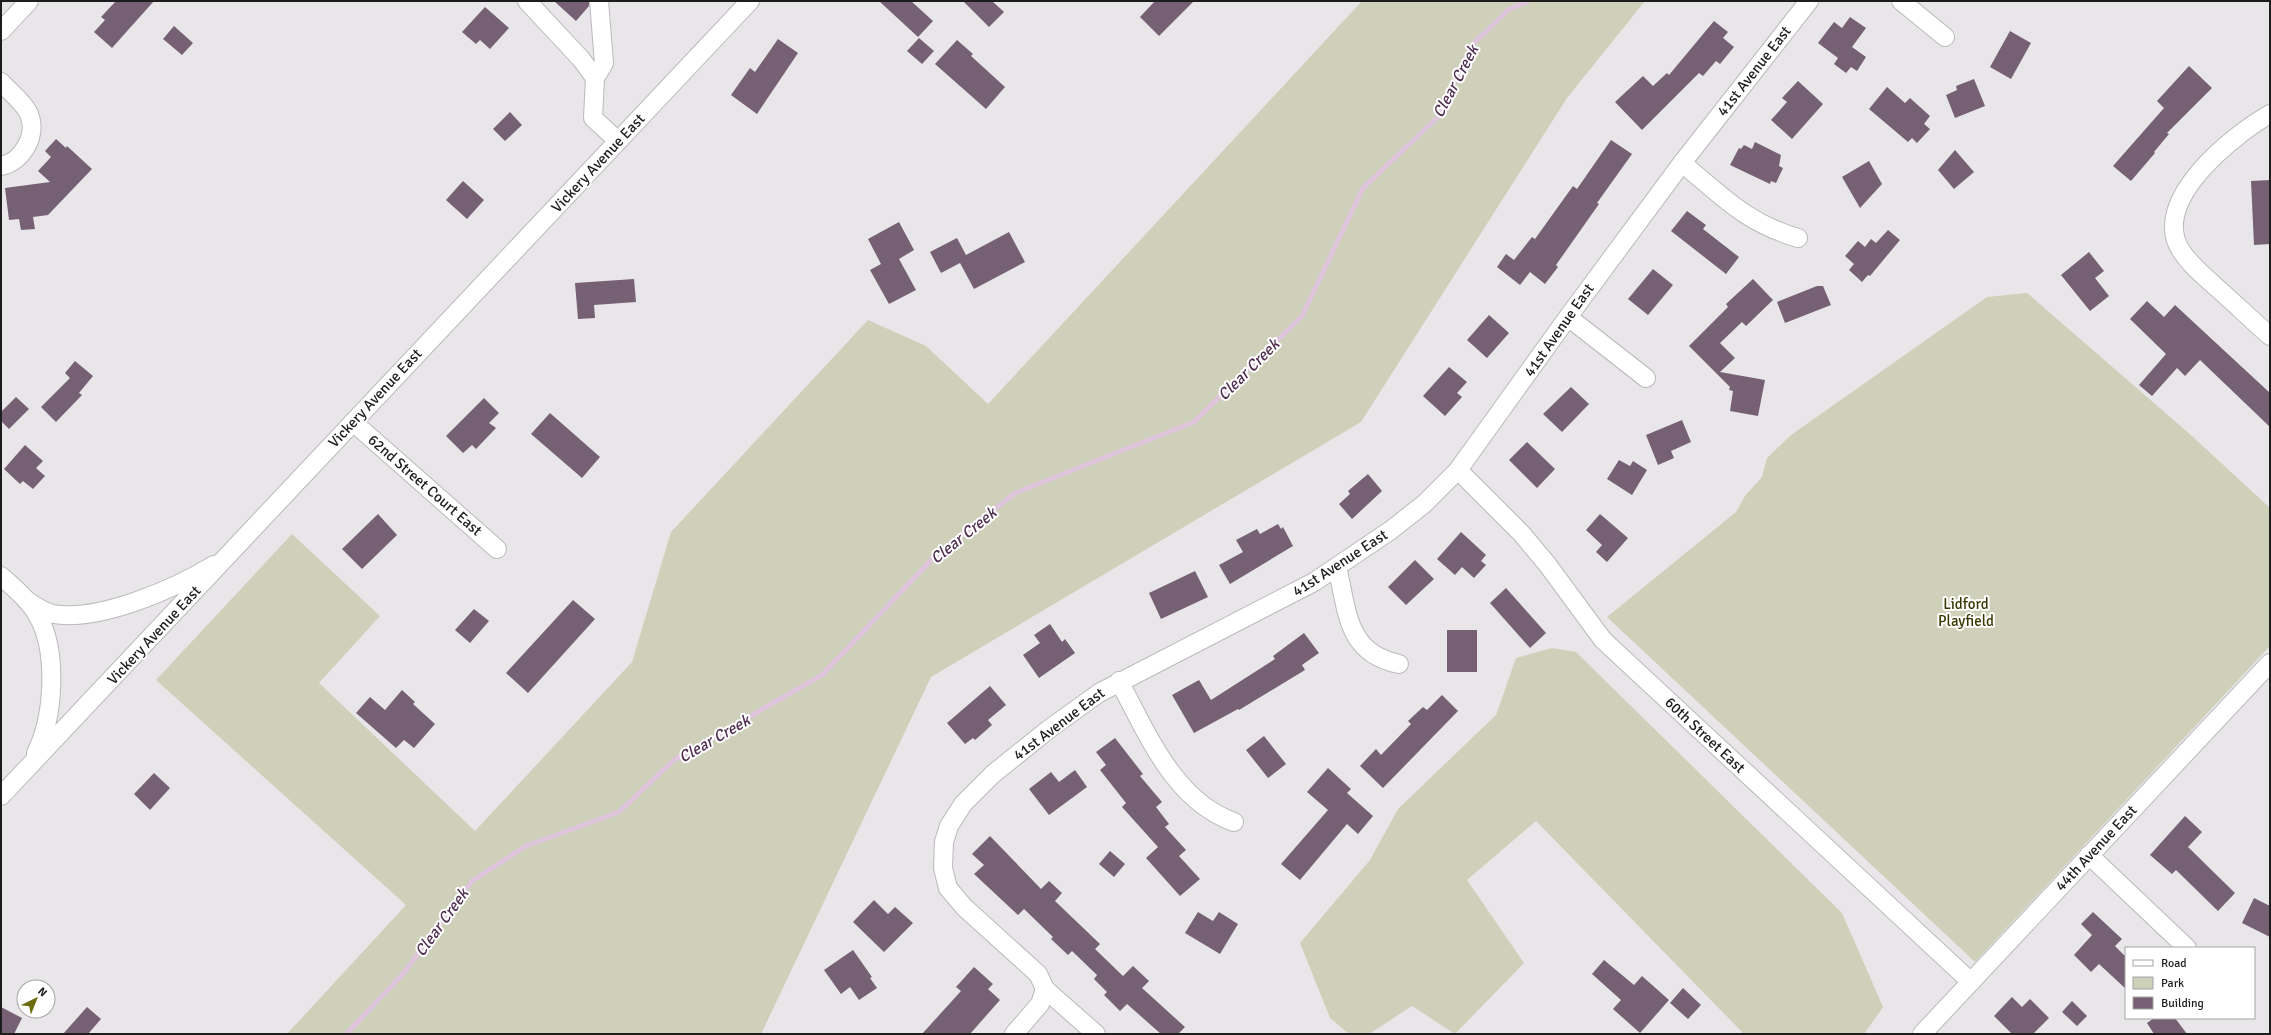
<svg xmlns="http://www.w3.org/2000/svg" width="2271" height="1035" viewBox="0 0 2271 1035" font-family="Signika,sans-serif">
  <style>
    .green { fill: #ced0ba }
    .lines { fill: none; stroke-linecap: round; stroke-linejoin: round }
    .stream { stroke: #dec5dc; stroke-width: 5 }
    .building { fill: #766074 }
    .minor-casing { stroke: #bbb9bb; stroke-width: 20 }
    .minor { stroke: #fff; stroke-width: 18 }
    .labels { text-anchor: middle; stroke-width: 4; stroke-linejoin: round; paint-order: stroke }
    .street-label { font-size: 15px; fill: #1e1d1e; stroke: #fff }
    .park-label { font-size: 15px; fill: #373800; stroke: #fff }
    .water-label { font-size: 16px; font-style: italic; fill: #512e50; stroke: #fff }
  </style>
  <rect width="100%" height="100%" fill="#e9e6e9"/>
  <g class="green">
    <polygon points="1362,1 1645,1 1567,98 1361,422 931,677 761,1034 287,1034 406,905 156,680 292,534 380,616 319,683 475,831 632,662 671,532 868,320 926,346 988,404"/>
    <polygon points="2027,293 2192,436 2270,508 2270,646 1975,962 1607,617 1736,512 1745,496 1762,477 1767,458 1791,435 1987,297"/>
    <polygon points="1552,648 1576,652 1842,913 1883,1007 1864,1034 1744,1034 1536,821 1467,880 1524,963 1455,1034 1412,1006 1369,1034 1349,1034 1330,1018 1300,943 1370,860 1398,809 1496,715 1516,658"/>
  </g>
  <g class="lines">
    <polyline class="stream" points="346,1034 403,974 472,881 526,846 619,812 674,760 822,675 935,556 1015,493 1194,422 1302,316 1363,188 1437,118 1473,44 1508,10 1528,1"/>
  </g>
  <g class="building">
    <polygon points="116,1 154,1 112,48 94,32 105,20 101,17"/>
    <polygon points="554,1 589,1 589,6 576,21"/>
    <polygon points="879,1 911,1 933,21 918,37"/>
    <polygon points="963,1 992,1 1004,12 989,27"/>
    <polygon points="1155,1 1194,1 1159,36 1140,17"/>
    <polygon points="485,7 509,28 490,49 480,40 476,44 462,32"/>
    <polygon points="1850,17 1866,28 1852,47 1866,57 1857,71 1851,67 1846,73 1834,64 1838,58 1818,43 1834,22 1842,28"/>
    <polygon points="1714,21 1728,32 1723,38 1734,47 1720,64 1716,61 1703,76 1699,73 1642,130 1615,102 1643,76 1653,86 1667,73 1669,75"/>
    <polygon points="174,26 193,43 182,55 163,39"/>
    <polygon points="2010,31 2031,43 2011,79 1990,67"/>
    <polygon points="919,38 934,51 922,64 907,51"/>
    <polygon points="778,39 798,53 757,114 731,95 750,68 755,72"/>
    <polygon points="957,40 973,54 971,56 1005,87 986,109 935,64"/>
    <polygon points="2189,66 2212,88 2167,133 2169,134 2154,152 2155,153 2131,181 2113,166 2164,108 2157,101"/>
    <polygon points="1974,79 1985,106 1955,118 1946,95 1957,90 1956,86"/>
    <polygon points="1798,81 1823,104 1792,139 1771,120 1787,102 1782,98"/>
    <polygon points="1887,87 1905,103 1910,98 1930,116 1924,124 1930,129 1917,143 1912,138 1908,142 1869,109"/>
    <polygon points="510,112 522,125 505,141 493,129"/>
    <polygon points="56,139 66,148 67,146 92,169 48,215 33,217 35,229 21,230 19,219 9,220 5,188 50,182 38,171 51,157 45,151"/>
    <polygon points="1611,140 1632,154 1597,203 1599,204 1556,265 1558,267 1545,284 1530,272 1520,285 1497,267 1506,254 1514,260 1532,237 1535,239 1573,186 1577,189"/>
    <polygon points="1755,142 1781,155 1779,166 1783,168 1776,183 1771,181 1770,184 1730,165 1739,148 1741,149 1744,145 1752,149"/>
    <polygon points="1955,150 1974,172 1954,189 1938,170"/>
    <polygon points="1869,161 1882,184 1860,208 1842,177"/>
    <polygon points="2270,180 2270,244 2254,245 2251,181"/>
    <polygon points="463,181 484,200 467,219 446,200"/>
    <polygon points="1687,211 1706,225 1703,229 1739,257 1726,274 1671,231"/>
    <polygon points="899,222 914,250 899,259 916,290 889,304 870,270 881,264 868,239"/>
    <polygon points="1888,230 1900,240 1870,276 1868,275 1862,282 1849,270 1854,264 1845,256 1858,241 1865,247 1871,239 1876,243"/>
    <polygon points="1009,232 1025,262 974,289 960,263 941,273 930,252 957,238 966,255"/>
    <polygon points="2089,252 2104,271 2095,278 2109,296 2090,311 2061,275"/>
    <polygon points="1653,269 1673,285 1648,315 1628,299"/>
    <polygon points="634,279 636,302 594,305 595,318 578,319 575,283"/>
    <polygon points="1753,279 1773,300 1746,326 1742,322 1720,343 1735,358 1720,372 1765,380 1758,416 1730,411 1733,391 1729,390 1730,387 1689,346 1728,307 1726,304"/>
    <polygon points="1817,286 1823,286 1831,305 1785,323 1777,302"/>
    <polygon points="2147,301 2164,317 2175,305 2270,393 2270,427 2200,360 2185,376 2177,368 2152,396 2139,385 2166,354 2130,319"/>
    <polygon points="1489,315 1509,333 1487,358 1467,340"/>
    <polygon points="75,361 93,376 79,393 82,395 56,422 41,407 70,378 65,373"/>
    <polygon points="1449,367 1467,382 1457,393 1462,397 1445,416 1423,396"/>
    <polygon points="1571,387 1589,404 1562,432 1543,414"/>
    <polygon points="16,397 29,409 9,429 1,421 1,412"/>
    <polygon points="484,398 499,413 489,423 496,428 476,449 472,445 463,453 446,436"/>
    <polygon points="550,413 600,457 582,478 531,434"/>
    <polygon points="1682,420 1691,442 1671,451 1674,458 1658,465 1646,435"/>
    <polygon points="1527,442 1555,469 1537,488 1509,460"/>
    <polygon points="25,445 43,461 36,468 45,476 33,489 23,481 20,484 4,469"/>
    <polygon points="1619,460 1630,466 1633,461 1647,470 1632,495 1607,479"/>
    <polygon points="1368,474 1382,491 1352,519 1339,504 1350,494 1348,491"/>
    <polygon points="378,514 397,535 362,569 342,549"/>
    <polygon points="1600,514 1628,538 1607,562 1596,552 1602,545 1586,530"/>
    <polygon points="1278,524 1281,529 1283,527 1293,546 1230,584 1219,565 1243,552 1236,540 1257,529 1260,534"/>
    <polygon points="1461,532 1486,555 1481,561 1486,565 1474,578 1462,567 1455,575 1437,559"/>
    <polygon points="1415,560 1434,579 1406,605 1388,587"/>
    <polygon points="1195,571 1208,597 1161,619 1149,593"/>
    <polygon points="1506,588 1546,633 1530,648 1490,603"/>
    <polygon points="573,600 595,619 528,693 506,673"/>
    <polygon points="474,609 489,621 470,643 455,630"/>
    <polygon points="1050,624 1062,642 1065,639 1075,653 1039,678 1023,655 1040,643 1034,635"/>
    <rect x="1447" y="630" width="30" height="42"/>
    <polygon points="1304,633 1319,653 1302,665 1305,670 1239,710 1238,709 1194,733 1172,695 1199,680 1211,700 1275,659 1273,656"/>
    <polygon points="990,686 1006,705 988,720 992,725 975,740 973,738 965,744 947,723"/>
    <polygon points="402,690 415,702 413,704 435,724 414,748 404,740 396,748 356,713 370,697 385,710"/>
    <polygon points="1442,695 1458,711 1383,788 1360,766 1376,749 1381,755 1411,724 1408,721 1423,707 1427,710"/>
    <polygon points="1264,736 1286,764 1268,778 1246,750"/>
    <polygon points="1115,738 1143,774 1140,776 1162,802 1156,807 1169,824 1165,827 1186,850 1179,856 1200,879 1180,896 1146,858 1158,847 1122,807 1126,803 1100,770 1106,765 1096,752"/>
    <polygon points="1328,768 1351,789 1347,793 1373,816 1358,834 1347,824 1300,880 1281,864 1328,810 1307,792"/>
    <polygon points="1075,770 1087,787 1049,815 1029,789 1051,772 1059,782"/>
    <polygon points="154,773 170,788 150,810 134,794"/>
    <polygon points="2185,816 2202,832 2188,847 2235,893 2218,911 2176,870 2172,874 2150,855"/>
    <polygon points="990,836 1041,889 1049,881 1062,893 1055,901 1100,944 1095,949 1123,976 1133,966 1149,981 1142,988 1185,1027 1178,1034 1161,1034 1127,1004 1120,1011 1104,995 1107,992 1094,979 1097,975 1072,951 1068,955 1051,939 1053,937 1024,909 1018,915 974,874 984,865 972,854"/>
    <polygon points="1110,851 1125,864 1114,877 1099,864"/>
    <polygon points="2254,898 2270,906 2270,937 2242,923"/>
    <polygon points="874,900 888,914 895,907 913,923 884,952 853,922"/>
    <polygon points="1198,912 1213,921 1219,912 1238,924 1220,954 1185,933"/>
    <polygon points="2093,912 2122,939 2115,946 2126,957 2126,989 2099,964 2091,972 2074,955 2092,935 2081,924"/>
    <polygon points="853,950 872,977 870,978 877,988 859,1000 850,987 841,994 824,970"/>
    <polygon points="1604,960 1634,985 1642,976 1669,1000 1640,1033 1613,1009 1621,1000 1592,974"/>
    <polygon points="974,967 993,984 988,989 1000,1000 970,1034 922,1034 961,991 956,987"/>
    <polygon points="1683,988 1701,1005 1688,1019 1670,1003"/>
    <polygon points="2012,997 2022,1007 2030,999 2049,1018 2033,1034 2012,1034 1994,1016"/>
    <polygon points="2072,1001 2087,1016 2077,1026 2062,1012"/>
    <polygon points="1,1007 22,1018 14,1034 1,1034"/>
    <polygon points="87,1007 101,1019 88,1034 63,1034"/>
    <polygon points="2154,1018 2175,1018 2187,1034 2154,1034 2147,1023"/>
  </g>
  <g class="lines">
    <g class="minor-casing">
      <g id="minor">
        <polyline points="527,1 581,59 595,78 593,118 618,141"/>
        <polyline points="1901,1 1945,37"/>
        <polyline points="1,31 29,1"/>
        <polyline points="595,78 604,63 599,1"/>
        <path d="M1,82C10,92 22,101 28,112C39,133 23,162 1,166"/>
        <path d="M2270,114C2233,135 2151,200 2180,249C2189,264 2203,275 2216,287C2234,303 2252,320 2270,336"/>
        <path d="M1682,163C1722,196 1746,223 1798,238"/>
        <polyline points="1568,317 1646,378"/>
        <polyline points="353,422 497,549"/>
        <polyline points="1458,470 1521,533 1547,564 1603,640 1971,982"/>
        <path d="M1337,567C1348,612 1346,653 1399,664"/>
        <path d="M1,576C14,588 29,600 38,616C58,652 54,717 36,753"/>
        <path d="M26,600C34,605 43,612 53,614C99,622 174,589 214,565"/>
        <path d="M1119,681C1147,733 1174,801 1234,822"/>
        <polyline points="1,796 750,1"/>
        <polyline points="2089,855 2187,948"/>
        <polyline points="1045,989 1096,1034"/>
        <polyline points="1014,1034 1040,1004 1045,989 1038,974 964,907 948,888 943,868 944,842 949,826 963,804 993,774 1049,729 1099,693 1314,582 1391,530 1424,504 1458,470 1568,317 1682,163 1809,1"/>
        <polyline points="1922,1034 2270,663"/>
      </g>
    </g>
    <use href="#minor" class="minor"/>
  </g>
  <g class="labels">
    <g class="street-label">
      <text transform="translate(1754 71) rotate(-52)" y="5">41st Avenue East</text>
      <text transform="translate(598 163) rotate(-47)" y="5">Vickery Avenue East</text>
      <text transform="translate(1559 330) rotate(-55)" y="5">41st Avenue East</text>
      <text transform="translate(375 398) rotate(-47)" y="5">Vickery Avenue East</text>
      <text transform="translate(425 485) rotate(41)" y="5">62nd Street Court East</text>
      <text transform="translate(1340 563) rotate(-33)" y="5">41st Avenue East</text>
      <text transform="translate(154 635) rotate(-47)" y="5">Vickery Avenue East</text>
      <text transform="translate(1059 724) rotate(-37)" y="5">41st Avenue East</text>
      <text transform="translate(1705 735) rotate(43)" y="5">60th Street East</text>
      <text transform="translate(2096 848) rotate(-47)" y="5">44th Avenue East</text>
    </g>
    <g class="park-label">
      <text x="1966" y="609">Lidford<tspan x="1966" dy="17">Playfield</tspan></text>
    </g>
    <g class="water-label">
      <text transform="translate(1455 81) rotate(-62)" y="6">Clear Creek</text>
      <text transform="translate(1248 369) rotate(-45)" y="6">Clear Creek</text>
      <text transform="translate(963 535) rotate(-39)" y="6">Clear Creek</text>
      <text transform="translate(714 738) rotate(-30)" y="6">Clear Creek</text>
      <text transform="translate(441 922) rotate(-54)" y="6">Clear Creek</text>
    </g>
  </g>
  <rect width="2271" height="1035" fill="none" stroke="#1e1d1e" stroke-width="4"/>
  <rect x="2125" y="947" width="130" height="72" fill="#ffffff" stroke="#a5a5a5"/>
  <rect x="2133" y="960" width="20" height="6" fill="#ffffff" stroke="#a5a5a5"/>
  <text x="2161" y="967" font-size="12" fill="#1e1d1e">Road</text>
  <rect x="2133" y="977" width="20" height="12" fill="#ced0ba" stroke="#a5a5a5"/>
  <text x="2161" y="987" font-size="12" fill="#1e1d1e">Park</text>
  <rect x="2133" y="997" width="20" height="12" fill="#766074" stroke="#a5a5a5"/>
  <text x="2161" y="1007" font-size="12" fill="#1e1d1e">Building</text>
  <g transform="translate(36 999) rotate(43)"><circle r="19" fill="#ffffff" stroke="#a5a5a5"/>
  <path d="M0-3L7 15L0 10L-7 15Z" fill="#6c6c0d"/>
  <text y="-6" font-size="11" font-weight="bold" text-anchor="middle" fill="#1e1d1e">N</text>
  </g>
</svg>
